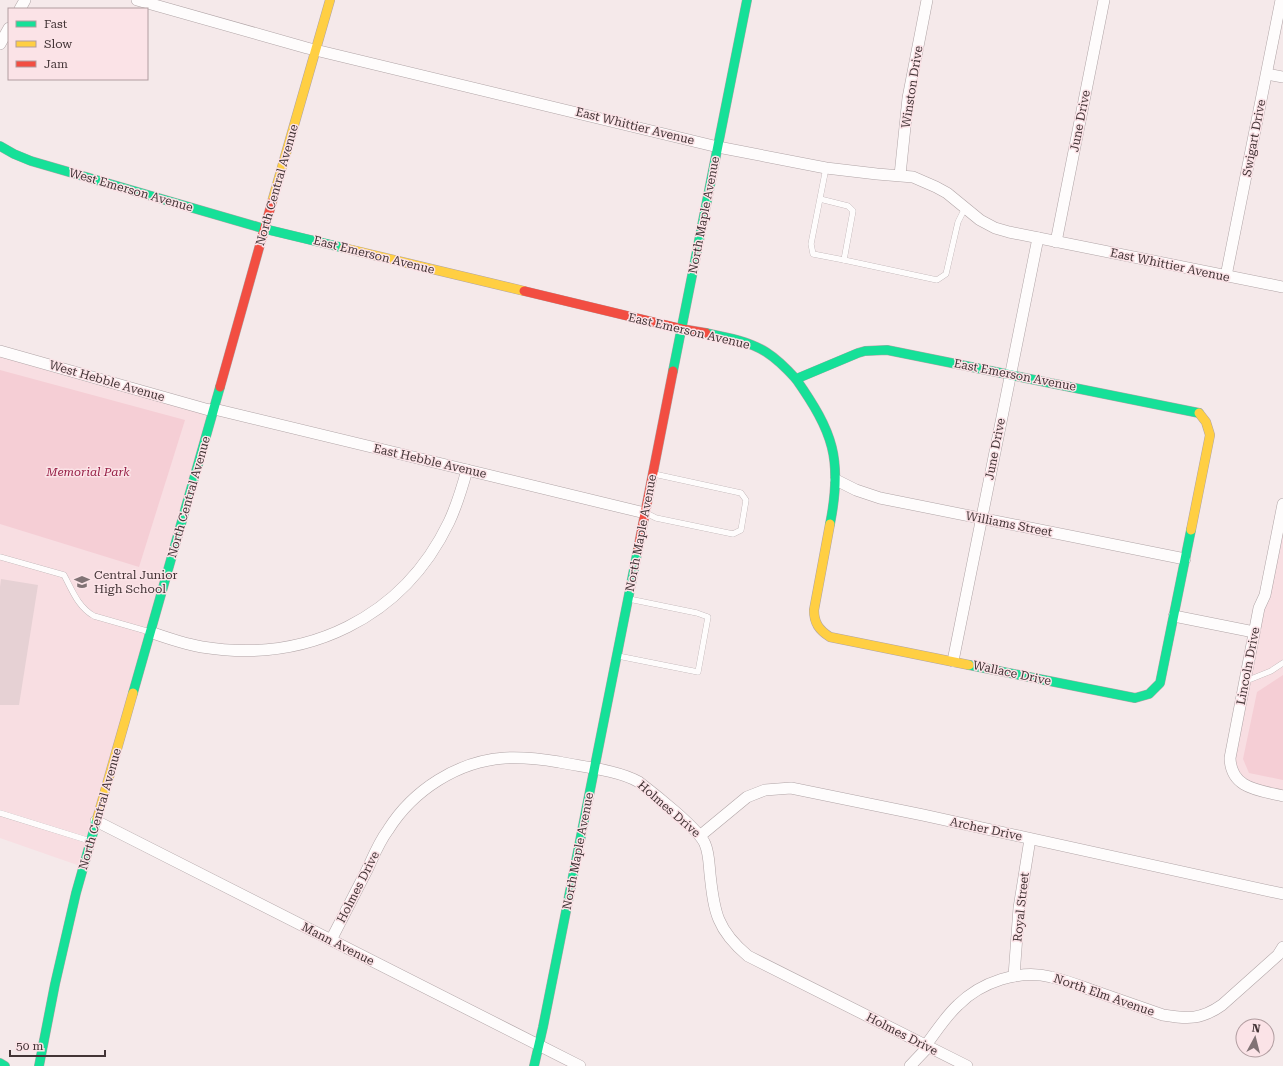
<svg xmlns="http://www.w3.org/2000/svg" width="1283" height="1066" viewBox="0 0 1283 1066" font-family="'Roboto Serif',serif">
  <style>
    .built { fill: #f8dee2 }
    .green { fill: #f5ced5 }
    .building { fill: #e6d1d4 }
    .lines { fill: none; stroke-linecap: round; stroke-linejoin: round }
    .lane-casing { stroke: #b0a4a6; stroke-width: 6 }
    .street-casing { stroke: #b0a4a6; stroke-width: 12 }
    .fast-casing { stroke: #b0a4a6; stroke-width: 10 }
    .slow-casing { stroke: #b0a4a6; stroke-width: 10 }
    .jam-casing { stroke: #b0a4a6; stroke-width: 10 }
    .lane { stroke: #fefcfc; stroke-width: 5.5 }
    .street { stroke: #fefcfc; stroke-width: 11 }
    .fast { stroke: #16e098; stroke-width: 9 }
    .slow { stroke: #ffcf43; stroke-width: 9 }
    .jam { stroke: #f24e42; stroke-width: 9 }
    .labels { text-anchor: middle; stroke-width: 3; stroke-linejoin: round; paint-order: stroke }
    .street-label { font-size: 12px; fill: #433436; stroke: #fbe3e7 }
    .park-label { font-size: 12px; font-style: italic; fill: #961f46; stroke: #fbe3e7 }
    .poi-label { font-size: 12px; fill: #433436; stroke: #fbe3e7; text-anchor: start }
  </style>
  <rect width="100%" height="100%" fill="#f5e9ea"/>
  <g class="built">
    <polygon points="0,351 214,409 83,867 0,838"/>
    <polygon points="1283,504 1283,796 1252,788 1232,771"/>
  </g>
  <g class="green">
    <polygon points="0,370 185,420 139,567 0,524"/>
    <polygon points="1283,675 1283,780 1249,773 1243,759 1257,692"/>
  </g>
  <polygon class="building" points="1,579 38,585 19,705 0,705 0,587"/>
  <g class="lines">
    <g class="lane-casing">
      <g id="lane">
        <polyline points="820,199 848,206 853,211 844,260 813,254 811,244 826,168"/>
        <polyline points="844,260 937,280 946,274 958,222 965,208"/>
        <polyline points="646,513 656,518 733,534 741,530 746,500 741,493 654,474"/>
        <path d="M0,557L64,575C72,590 78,607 94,616L150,632"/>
        <polyline points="618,656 698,672 708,617 697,613 629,599"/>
        <polyline points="1246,681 1271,671 1283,663"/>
        <polyline points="0,813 90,841"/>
      </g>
    </g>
    <g class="street-casing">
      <g id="street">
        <polyline points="137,0 307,48 718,147 826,168 877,174 913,177 936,187 947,193 980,220 995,228 1009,232 1283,287"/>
        <polyline points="20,9 25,0"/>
        <polyline points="0,44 9,28"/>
        <polyline points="1267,74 1283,77"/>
        <polyline points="900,175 908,98 927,0"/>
        <polyline points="1056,242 1104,0"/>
        <polyline points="1226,276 1281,0"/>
        <polyline points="0,351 209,410 214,409 645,513"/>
        <polyline points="836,480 856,490 880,498 1185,559"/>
        <path d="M1283,504L1265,595L1259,608L1230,758C1231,789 1259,790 1283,796"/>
        <polyline points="1174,616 1254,632"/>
        <path d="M150,632C167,638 185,644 202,647C307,664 403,618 449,522C457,505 462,488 467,470"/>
        <polyline points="953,661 1038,238"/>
        <polyline points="96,821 580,1066"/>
        <polyline points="701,835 747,797 765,790 791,788 923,815 1283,894"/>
        <path d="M331,940C343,917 355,893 367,870C373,857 379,842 388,830C413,790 458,761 505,758C524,757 541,759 559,762C583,767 618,770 639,782C652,792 700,830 705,844C709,853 709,864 710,874C714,912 717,930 748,956L967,1066"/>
        <polyline points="1014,976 1019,908 1030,839"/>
        <path d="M926,1045C936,1032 945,1017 958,1005C981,982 1019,969 1051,977C1065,980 1080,986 1094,991C1117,999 1140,1007 1163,1015C1187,1019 1201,1020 1222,1005L1278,955L1283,947"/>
        <polyline points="910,1066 928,1047"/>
      </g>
    </g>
    <g class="fast-casing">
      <g id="fast">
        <polyline points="0,146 14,154 31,161 265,229 344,248"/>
        <path d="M706,333C726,337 748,341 766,352C777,359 787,369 796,379L858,353L865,351L887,350L1199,413"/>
        <polyline points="673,371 747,0"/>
        <path d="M796,379C833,432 843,459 830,524"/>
        <polyline points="969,665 1135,698 1149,694 1160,683 1191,530"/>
        <polyline points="133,693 220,387"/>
        <polyline points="0,1063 5,1066"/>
        <polyline points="39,1066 55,984 76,893 97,819"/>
        <polyline points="534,1066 543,1027 638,549"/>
      </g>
    </g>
    <g class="slow-casing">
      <g id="slow">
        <polyline points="272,202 330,0"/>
        <polyline points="344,248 524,291"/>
        <path d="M830,524L814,610C814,623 819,630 830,637L969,665"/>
        <polyline points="1191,530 1210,435 1206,422 1199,413"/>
        <polyline points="97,819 133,693"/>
      </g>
    </g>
    <g class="jam-casing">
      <g id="jam">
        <polyline points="524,291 682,329 706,333"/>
        <polyline points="220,387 272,202"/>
        <polyline points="638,549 673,371"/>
      </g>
    </g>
    <use href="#lane" class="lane"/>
    <use href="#street" class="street"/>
    <use href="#fast" class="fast"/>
    <use href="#slow" class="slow"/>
    <use href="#jam" class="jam"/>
  </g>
  <defs>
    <g id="school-bare" transform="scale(1.2)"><path d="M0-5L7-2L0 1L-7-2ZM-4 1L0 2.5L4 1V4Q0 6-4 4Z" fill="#817375" stroke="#fbe3e7" stroke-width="2.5" paint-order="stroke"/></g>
  </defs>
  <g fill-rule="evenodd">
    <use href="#school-bare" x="82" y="582"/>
  </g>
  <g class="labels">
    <g class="street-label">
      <text transform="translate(912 87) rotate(-81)" y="4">Winston Drive</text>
      <text transform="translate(1080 121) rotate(-79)" y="4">June Drive</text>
      <text transform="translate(635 126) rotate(14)" y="4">East Whittier Avenue</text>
      <text transform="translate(1254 138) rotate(-79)" y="4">Swigart Drive</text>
      <text transform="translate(277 185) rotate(-74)" y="4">North Central Avenue</text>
      <text transform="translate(131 190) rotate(16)" y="4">West Emerson Avenue</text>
      <text transform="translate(704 215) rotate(-79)" y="4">North Maple Avenue</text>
      <text transform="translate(374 255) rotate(14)" y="4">East Emerson Avenue</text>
      <text transform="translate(1170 265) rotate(12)" y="4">East Whittier Avenue</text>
      <text transform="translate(689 331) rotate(13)" y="4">East Emerson Avenue</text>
      <text transform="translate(1015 375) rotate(11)" y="4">East Emerson Avenue</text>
      <text transform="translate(107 381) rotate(16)" y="4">West Hebble Avenue</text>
      <text transform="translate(995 449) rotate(-79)" y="4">June Drive</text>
      <text transform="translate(430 461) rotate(13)" y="4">East Hebble Avenue</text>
      <text transform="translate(189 497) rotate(-74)" y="4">North Central Avenue</text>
      <text transform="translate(1009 524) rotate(11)" y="4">Williams Street</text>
      <text transform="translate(641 533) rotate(-79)" y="4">North Maple Avenue</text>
      <text transform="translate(1248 666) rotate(-79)" y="4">Lincoln Drive</text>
      <text transform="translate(1012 673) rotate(12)" y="4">Wallace Drive</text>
      <text transform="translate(100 809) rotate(-74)" y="4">North Central Avenue</text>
      <text transform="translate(669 809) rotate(41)" y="4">Holmes Drive</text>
      <text transform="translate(986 829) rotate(12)" y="4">Archer Drive</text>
      <text transform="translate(578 851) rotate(-79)" y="4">North Maple Avenue</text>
      <text transform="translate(358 887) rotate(-63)" y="4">Holmes Drive</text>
      <text transform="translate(1021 907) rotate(-84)" y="4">Royal Street</text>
      <text transform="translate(338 944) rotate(27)" y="4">Mann Avenue</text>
      <text transform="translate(1104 995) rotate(19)" y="4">North Elm Avenue</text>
      <text transform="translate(902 1034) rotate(27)" y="4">Holmes Drive</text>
    </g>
    <g class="park-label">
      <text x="88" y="476">Memorial Park</text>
    </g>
    <g class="poi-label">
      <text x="94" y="579">Central Junior<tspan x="94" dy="14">High School</tspan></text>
    </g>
  </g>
  <rect x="8" y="8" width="140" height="72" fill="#fbe3e7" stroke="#b19da0"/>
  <rect x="16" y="21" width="20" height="6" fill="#16e098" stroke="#b19da0"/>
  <text x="44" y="28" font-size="12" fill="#433436">Fast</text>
  <rect x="16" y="41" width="20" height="6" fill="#ffcf43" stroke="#b19da0"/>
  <text x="44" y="48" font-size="12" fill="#433436">Slow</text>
  <rect x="16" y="61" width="20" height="6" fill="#f24e42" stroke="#b19da0"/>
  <text x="44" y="68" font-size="12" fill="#433436">Jam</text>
  <g transform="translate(1255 1038) rotate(7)"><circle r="19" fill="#fbe3e7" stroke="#b19da0"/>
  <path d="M0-3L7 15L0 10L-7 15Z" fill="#817375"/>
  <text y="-6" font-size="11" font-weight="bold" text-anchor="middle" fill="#433436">N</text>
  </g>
  <path d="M10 1050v6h95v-6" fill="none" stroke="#433436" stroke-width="2"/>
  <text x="16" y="1050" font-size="12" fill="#433436" stroke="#fbe3e7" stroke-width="3" paint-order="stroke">50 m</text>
</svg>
